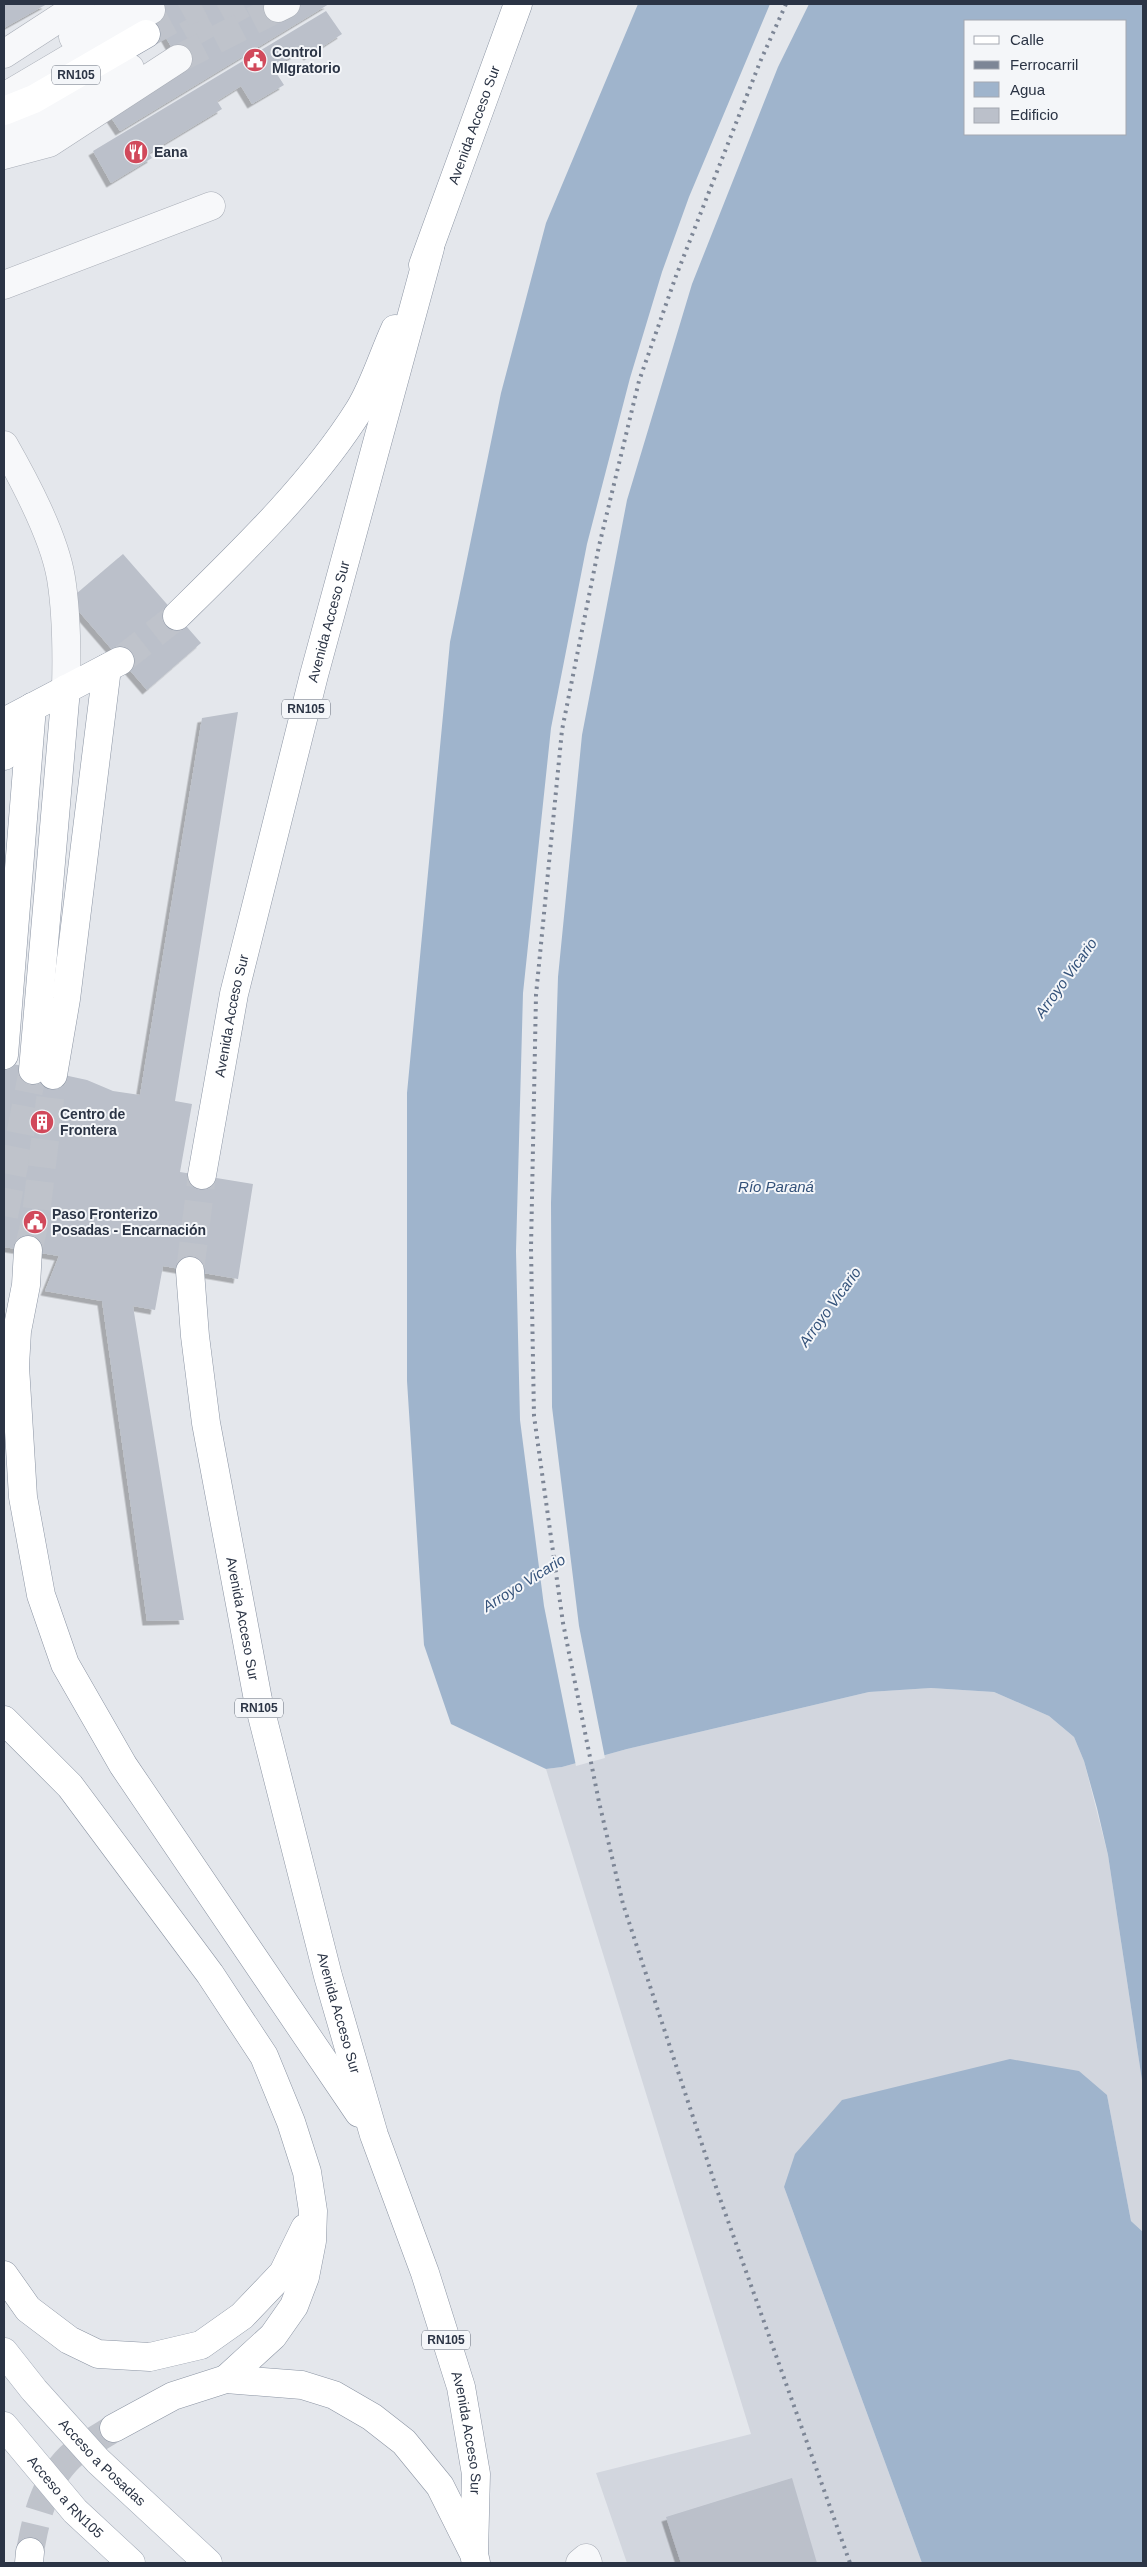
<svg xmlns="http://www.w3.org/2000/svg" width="1147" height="2567" viewBox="0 0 1147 2567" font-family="Helvetica,sans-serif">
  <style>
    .built { fill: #d2d6de }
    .water { fill: #9fb4cc; fill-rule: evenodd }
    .pier { fill: #e4e7ec }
    .building { fill: #bbc0ca; filter: url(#shadow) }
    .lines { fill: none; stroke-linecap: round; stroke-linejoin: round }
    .minor-tunnel { stroke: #bfc3cb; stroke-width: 28; stroke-dasharray: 28 14; stroke-linecap: butt }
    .highway-tunnel { stroke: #bfc3cb; stroke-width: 28; stroke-dasharray: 28 14; stroke-linecap: butt }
    .minor-casing { stroke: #a9aeb7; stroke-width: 29 }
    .major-casing { stroke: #a3abb8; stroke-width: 29 }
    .highway-casing { stroke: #8b94a3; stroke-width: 29 }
    .minor { stroke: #f7f8fa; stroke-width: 28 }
    .major { stroke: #fff; stroke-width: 28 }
    .highway { stroke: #fff; stroke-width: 28 }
    .rail { stroke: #7d8696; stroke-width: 4; stroke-dasharray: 2.5 5; stroke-linecap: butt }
    .labels { text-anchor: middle; stroke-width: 4; stroke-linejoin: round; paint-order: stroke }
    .shield { fill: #f4f6f9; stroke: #676e7b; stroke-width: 1 }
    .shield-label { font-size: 12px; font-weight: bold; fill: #2b3445 }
    .poi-label { font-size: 14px; font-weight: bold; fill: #2b3445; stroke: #f4f6f9; text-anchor: start }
    .street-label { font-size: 14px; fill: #2b3445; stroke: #f4f6f9 }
    .water-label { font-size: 15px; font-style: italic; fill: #34527a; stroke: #f4f6f9 }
  </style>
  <defs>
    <filter id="shadow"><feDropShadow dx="-4.5" dy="4.5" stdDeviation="0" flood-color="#0004"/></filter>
  </defs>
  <rect width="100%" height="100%" fill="#e4e7ec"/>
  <polygon class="built" points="931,1688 994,1692 1049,1716 1074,1737 1084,1761 1108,1855 1143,2087 1143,2232 1131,2221 1107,2095 784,2187 922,2563 627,2563 596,2473 751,2434 546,1769 562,1767 627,1749 869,1692"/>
  <g class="water">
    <path d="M638,4H1143V2087L1108,1855L1097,1808L1084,1761L1074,1737L1049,1716L994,1692L931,1688L869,1692L627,1749L562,1767L546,1769L451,1724L424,1645L407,1381V1093L450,642L501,393L546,223ZM966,21H1126V134H966Z"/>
    <polygon points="1010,2059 1079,2071 1107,2095 1131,2221 1143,2232 1143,2563 922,2563 784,2187 795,2154 842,2100"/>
  </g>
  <polygon class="pier" points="770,4 809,4 778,67 692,284 627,500 582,735 558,977 551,1203 552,1407 579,1626 605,1758 576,1766 544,1606 520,1420 516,1251 523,993 551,728 587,544 630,378 662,272 689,197"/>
  <g class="building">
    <polygon points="4,4 47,4 4,28"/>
    <polygon points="147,4 329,4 120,131 108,113 178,59"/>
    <polygon points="326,11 342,34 308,56 304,49 273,68 284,85 252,104 241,86 217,101 222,109 149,153 152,158 111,183 93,151"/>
    <polygon points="123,554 201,643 147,690 69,600"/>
    <polygon points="238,712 175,1101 192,1104 180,1172 253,1184 238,1279 163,1266 155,1310 133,1306 184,1620 147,1621 102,1301 45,1291 59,1256 4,1247 4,1062 87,1080 113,1091 140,1095 202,718"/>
    <polygon points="792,2478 817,2563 681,2563 666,2517"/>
  </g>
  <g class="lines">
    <g class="minor-tunnel">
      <polyline points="186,36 243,4"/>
      <polyline points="178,59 278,8"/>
    </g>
    <g class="highway-tunnel">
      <polyline points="146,34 201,4"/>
      <polyline points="121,660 177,616"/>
      <polyline points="4,1216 33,1070"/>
      <polyline points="28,1250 35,1222 53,1075"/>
      <polyline points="190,1271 202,1175"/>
      <path d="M30,2552C36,2516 46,2475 77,2451C89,2443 102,2436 114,2428"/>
    </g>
    <g class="minor-casing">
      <g id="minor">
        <polyline points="278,8 286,4"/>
        <polyline points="73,37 121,4"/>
        <polyline points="4,54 81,4"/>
        <polyline points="4,97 151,10"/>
        <polyline points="4,132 34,123 130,68"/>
        <polyline points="4,155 49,143 178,59"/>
        <polyline points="4,285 211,206"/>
        <path d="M4,445C25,482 54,536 61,578C67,615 67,652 66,689"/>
        <polyline points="580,2563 586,2558 588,2563"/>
      </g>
    </g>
    <g class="major-casing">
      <g id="major">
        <path id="s1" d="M4,2352L34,2390L98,2461L208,2563"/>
        <path id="s2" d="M4,2426L75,2511L131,2563"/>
      </g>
    </g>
    <g class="highway-casing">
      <g id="highway">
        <polyline points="4,111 34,99 146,34"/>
        <path id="s3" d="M423,265L518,4"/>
        <path d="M177,616C240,554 312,485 359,410C374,386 383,355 395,329"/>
        <polyline points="4,722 120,661"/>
        <polyline points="4,756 7,720"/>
        <polyline points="4,1055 32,707"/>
        <polyline points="33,1070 66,689"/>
        <polyline points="53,1075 66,999 107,668"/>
        <path id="s4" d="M202,1175L234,994L314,675L430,248"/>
        <polyline points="28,1250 26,1285 17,1331 15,1366 23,1497 41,1595 65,1664 123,1765 359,2113"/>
        <path id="s5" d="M190,1271L195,1336L206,1423L258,1700L328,1976L374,2135L425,2273L461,2387L476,2474L474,2554L476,2563"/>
        <polyline points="4,1720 70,1786 210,1974 264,2056 291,2122 307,2172 313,2211 312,2241 305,2277 294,2306 273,2336 226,2379"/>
        <polyline points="4,2275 28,2309 69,2340 98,2354 150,2357 201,2345 242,2316 283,2273 305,2228"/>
        <polyline points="114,2428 173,2396 226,2379 302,2385 334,2395 372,2417 404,2442 440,2486 472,2550"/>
        <polyline points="29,2563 30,2552"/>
      </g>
    </g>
    <use href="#minor" class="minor"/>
    <use href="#major" class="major"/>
    <use href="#highway" class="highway"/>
    <polyline class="rail" points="786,4 760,62 676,276 639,381 599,546 562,730 536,995 531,1248 534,1416 563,1623 599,1802 623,1904 717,2190 850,2563"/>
  </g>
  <defs>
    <g id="civic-disc" transform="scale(1.25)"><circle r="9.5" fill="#d1495b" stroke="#f4f6f9"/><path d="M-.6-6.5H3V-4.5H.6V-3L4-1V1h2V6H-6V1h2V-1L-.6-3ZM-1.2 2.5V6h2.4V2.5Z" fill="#fff"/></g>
    <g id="restaurant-disc" transform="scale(1.25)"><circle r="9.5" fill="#d1495b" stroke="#f4f6f9"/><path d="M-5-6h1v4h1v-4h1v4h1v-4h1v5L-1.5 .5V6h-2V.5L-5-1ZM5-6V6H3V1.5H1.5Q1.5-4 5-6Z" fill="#fff"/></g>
    <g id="building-disc" transform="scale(1.25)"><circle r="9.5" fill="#d1495b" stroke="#f4f6f9"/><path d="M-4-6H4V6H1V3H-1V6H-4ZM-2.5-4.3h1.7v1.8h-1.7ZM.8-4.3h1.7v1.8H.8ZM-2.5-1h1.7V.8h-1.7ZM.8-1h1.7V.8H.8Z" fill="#fff"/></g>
  </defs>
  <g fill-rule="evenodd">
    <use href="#civic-disc" x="255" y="60"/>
    <use href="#restaurant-disc" x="136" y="152"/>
    <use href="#building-disc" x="42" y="1122"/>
    <use href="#civic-disc" x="35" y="1222"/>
  </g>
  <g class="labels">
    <g class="shield">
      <rect x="52" y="65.5" width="48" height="19" rx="4"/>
      <rect x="282" y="699.5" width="48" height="19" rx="4"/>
      <rect x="235" y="1698.5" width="48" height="19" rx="4"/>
      <rect x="422" y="2330.5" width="48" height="19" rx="4"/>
    </g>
    <g class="shield-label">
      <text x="76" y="79">RN105</text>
      <text x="306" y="713">RN105</text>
      <text x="259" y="1712">RN105</text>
      <text x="446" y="2344">RN105</text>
    </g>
    <g class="poi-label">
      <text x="272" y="57">Control<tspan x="272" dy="16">MIgratorio</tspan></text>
      <text x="154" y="157">Eana</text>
      <text x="60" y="1119">Centro de<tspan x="60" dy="16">Frontera</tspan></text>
      <text x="52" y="1219">Paso Fronterizo<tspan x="52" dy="16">Posadas - Encarnación</tspan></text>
    </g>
    <g class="street-label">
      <text dy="5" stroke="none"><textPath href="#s3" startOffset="149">Avenida Acceso Sur</textPath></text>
      <text dy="5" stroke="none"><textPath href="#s4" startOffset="568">Avenida Acceso Sur</textPath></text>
      <text dy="5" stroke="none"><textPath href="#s4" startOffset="162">Avenida Acceso Sur</textPath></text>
      <text dy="5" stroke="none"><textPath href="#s5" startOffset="352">Avenida Acceso Sur</textPath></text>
      <text dy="5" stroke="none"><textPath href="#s5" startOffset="758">Avenida Acceso Sur</textPath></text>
      <text dy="5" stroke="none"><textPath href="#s5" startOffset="1198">Avenida Acceso Sur</textPath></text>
      <text dy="5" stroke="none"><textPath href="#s1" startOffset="148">Acceso a Posadas</textPath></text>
      <text dy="5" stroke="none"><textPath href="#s2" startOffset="94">Acceso a RN105</textPath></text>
    </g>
    <g class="water-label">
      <text transform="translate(1066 978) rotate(-54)" y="5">Arroyo Vicario</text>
      <text x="776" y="1192">Río Paraná</text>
      <text transform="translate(830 1307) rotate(-54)" y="5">Arroyo Vicario</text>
      <text transform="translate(524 1583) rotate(-32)" y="5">Arroyo Vicario</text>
    </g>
  </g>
  <rect width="1147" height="2567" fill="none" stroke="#2b3445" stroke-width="10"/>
  <rect x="964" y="20" width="162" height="115" fill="#f4f6f9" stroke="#a4a8b1"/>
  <rect x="974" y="36" width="25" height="8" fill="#ffffff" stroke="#a4a8b1"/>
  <text x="1010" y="45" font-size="15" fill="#2b3445">Calle</text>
  <rect x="974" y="61" width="25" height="8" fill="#7d8696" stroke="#a4a8b1"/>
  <text x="1010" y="70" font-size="15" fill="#2b3445">Ferrocarril</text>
  <rect x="974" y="82" width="25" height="15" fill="#9fb4cc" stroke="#a4a8b1"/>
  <text x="1010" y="95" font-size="15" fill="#2b3445">Agua</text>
  <rect x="974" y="108" width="25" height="15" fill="#bbc0ca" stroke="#a4a8b1"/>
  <text x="1010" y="120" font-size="15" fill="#2b3445">Edificio</text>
</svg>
